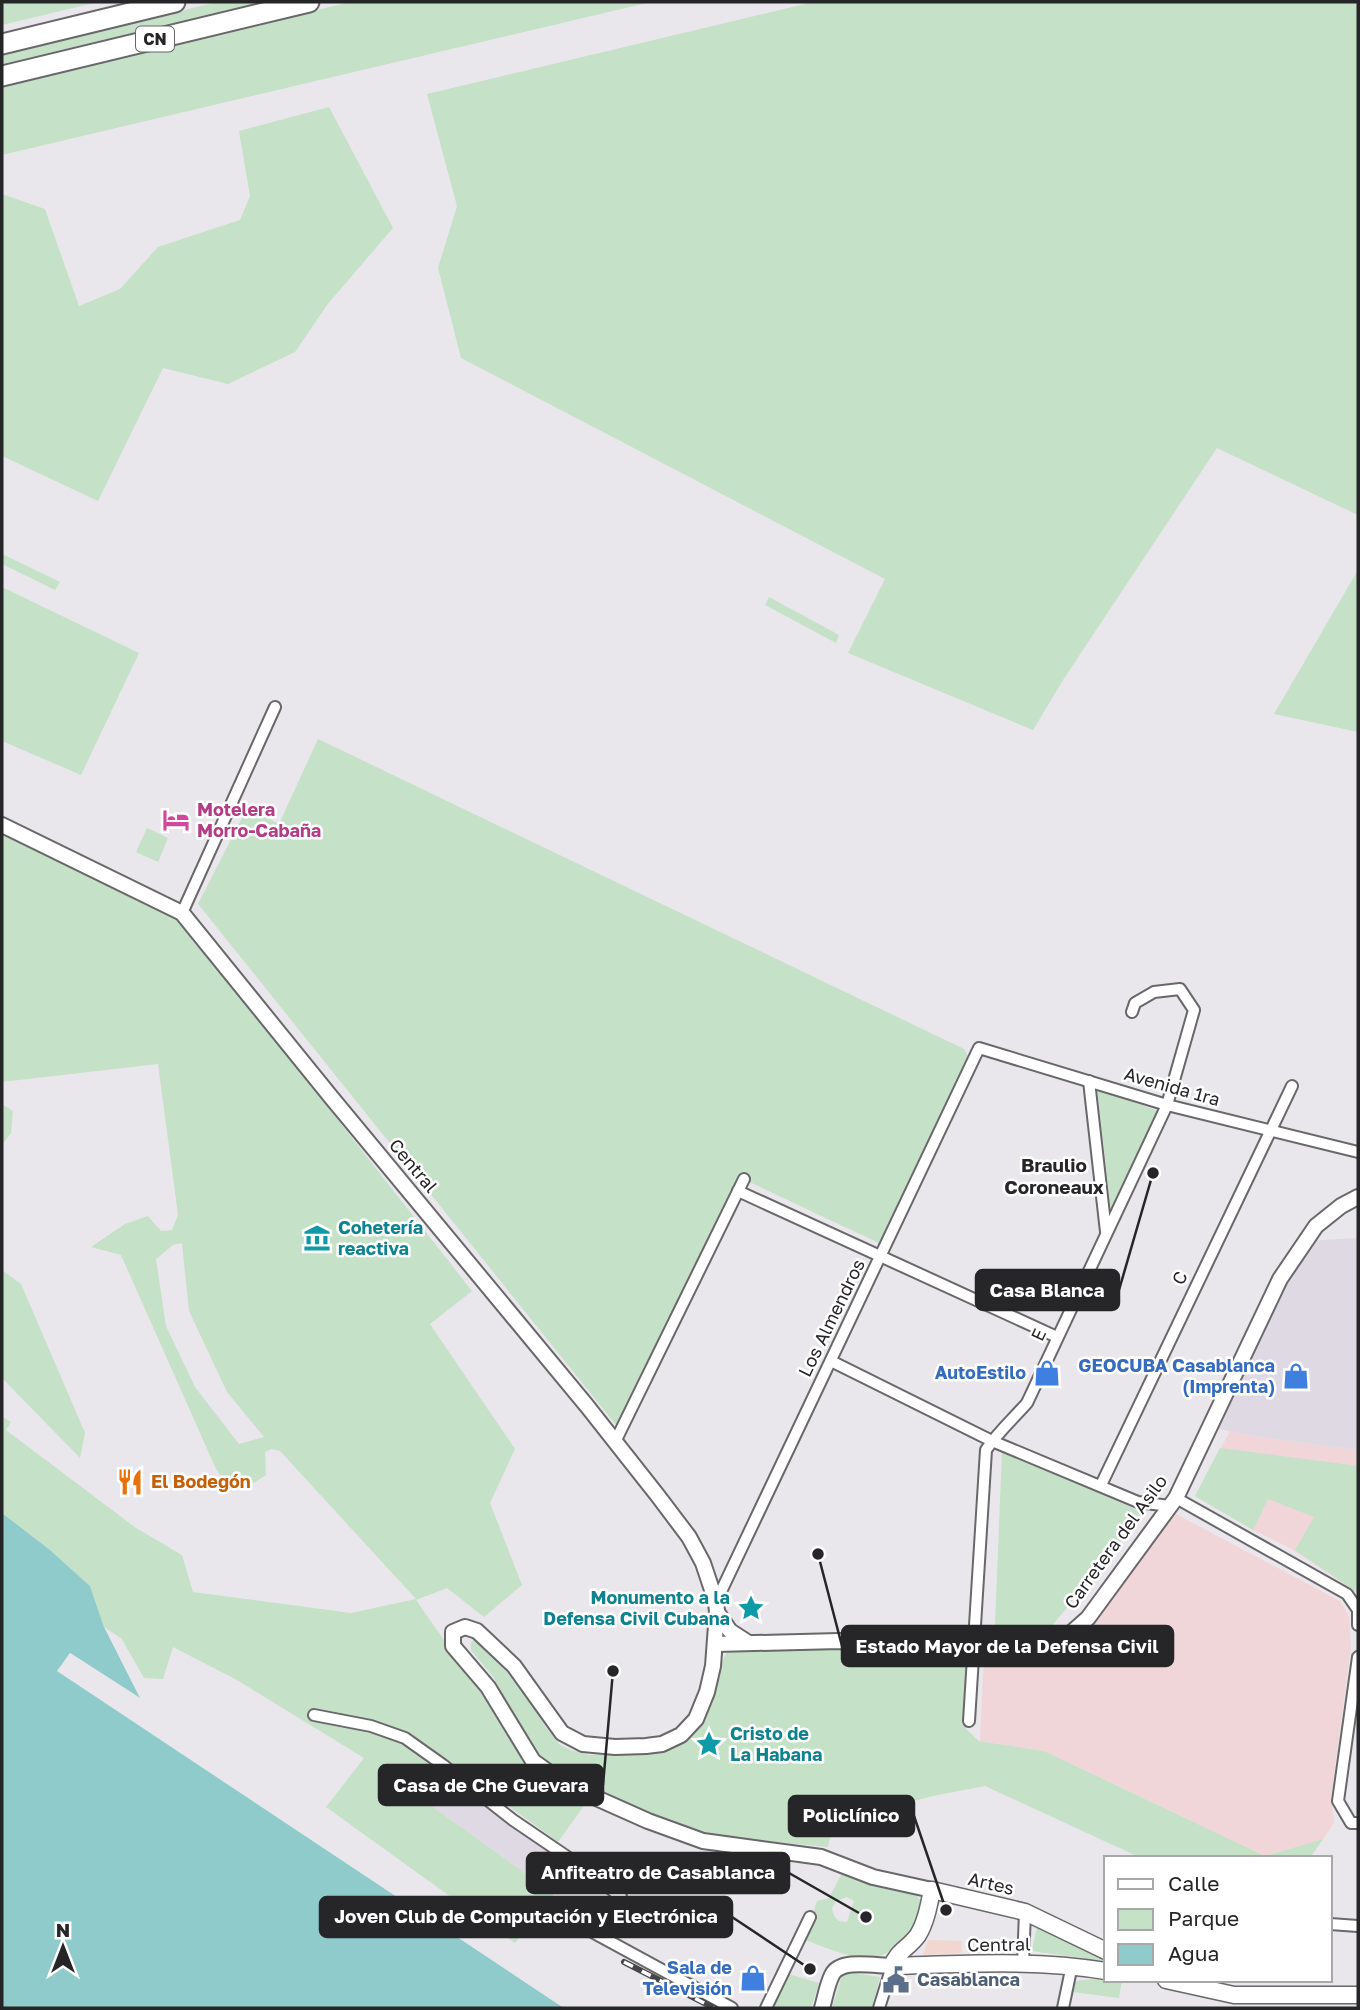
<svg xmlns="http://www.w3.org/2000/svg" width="1360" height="2010" viewBox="0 0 1360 2010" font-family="'Golos Text',sans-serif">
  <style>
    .commercial { fill: #f1d6d9 }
    .built { fill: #dfd9e4 }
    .education { fill: #f1d7d0 }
    .green { fill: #c5e1c8; fill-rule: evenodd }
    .water { fill: #90cbcc }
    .pier { fill: #e9e7eb }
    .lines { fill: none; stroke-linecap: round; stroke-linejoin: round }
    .minor-casing { stroke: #69676a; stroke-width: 14 }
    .tertiary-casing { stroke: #69676a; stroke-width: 18 }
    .secondary-casing { stroke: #69676a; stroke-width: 19 }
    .motorway-casing { stroke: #69676a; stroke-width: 23 }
    .minor { stroke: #fff; stroke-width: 10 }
    .tertiary { stroke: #fff; stroke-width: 14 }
    .secondary { stroke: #fff; stroke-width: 16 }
    .motorway { stroke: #fff; stroke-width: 19 }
    .rail-casing { stroke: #464547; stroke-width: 6 }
    .rail { stroke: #fff; stroke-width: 3.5; stroke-dasharray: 10; stroke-linecap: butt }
    .labels { text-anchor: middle; stroke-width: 5; stroke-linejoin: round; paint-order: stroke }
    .shield { fill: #fff; stroke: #676668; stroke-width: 2 }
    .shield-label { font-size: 16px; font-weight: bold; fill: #262527 }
    .hotel-label { font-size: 18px; font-weight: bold; fill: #b23c85; stroke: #fff; text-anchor: start }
    .street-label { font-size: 18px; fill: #262527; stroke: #fff }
    .culture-label { font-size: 18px; font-weight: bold; fill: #0d838f; stroke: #fff; text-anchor: start }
    .shop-label { font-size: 18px; font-weight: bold; fill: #366cbe; stroke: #fff; text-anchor: end }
    .food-label { font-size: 18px; font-weight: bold; fill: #c56008; stroke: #fff; text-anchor: start }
    .service-label { font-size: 18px; font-weight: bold; fill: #4e5e75; stroke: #fff; text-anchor: start }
    .neighbourhood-label { font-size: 19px; font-weight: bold; fill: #262527; stroke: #fff }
    .leader { fill: none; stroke: #262527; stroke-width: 2.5 }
    .callout-dot { fill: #262527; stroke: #fff; stroke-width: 2.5 }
    .callout { fill: #262527; stroke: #262527; stroke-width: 2.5 }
    .callout-label { font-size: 19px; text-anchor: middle; font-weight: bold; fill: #fff }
  </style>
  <rect width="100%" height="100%" fill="#e9e7eb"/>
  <g class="commercial">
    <polygon points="1230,1431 1259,1437 1358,1450 1358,1593 1290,1548 1253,1530 1195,1496"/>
    <polygon points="1176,1514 1340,1601 1349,1616 1351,1648 1331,1796 1334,1823 1323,1839 1265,1856 1044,1751 980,1741 984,1653 1064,1655"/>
  </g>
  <g class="built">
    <polygon points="1358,1238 1358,1450 1259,1437 1209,1427 1306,1241"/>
    <polygon points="455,1778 574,1865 554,1894 433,1807"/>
  </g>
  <polygon class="education" points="928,1940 962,1941 961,1953 923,1955"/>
  <g class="green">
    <polygon points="2,2 98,2 2,25"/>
    <polygon points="218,2 264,2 2,64 2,52"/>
    <polygon points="351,2 651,2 2,155 2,84"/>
    <polygon points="813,2 1358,2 1358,515 1217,448 1063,680 1033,730 848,653 885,579 461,358 438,268 457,206 427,94"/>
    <polygon points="329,107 393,228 327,305 295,352 228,384 163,368 98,501 2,456 2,194 45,209 79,306 120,289 158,247 240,220 250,196 239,131"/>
    <polygon points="2,554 60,582 55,590 2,564"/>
    <polygon points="1358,570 1358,732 1274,714"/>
    <polygon points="2,587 139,653 81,775 2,741"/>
    <polygon points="769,597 839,635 836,643 765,605"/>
    <polygon points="318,739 964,1049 968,1056 879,1243 741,1178 616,1425 198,904 247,808 279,824"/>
    <polygon points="147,828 168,838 158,862 136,852"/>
    <path d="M2,835L183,922L472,1291L430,1324L515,1449L490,1503L522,1585L484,1617L447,1588L416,1600L509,1733L522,1760L555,1787L586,1803L558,1842L461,1771L433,1807L554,1894L515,1943L326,1807L364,1758L237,1680L173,1647L163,1679L144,1678L121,1638L104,1627L90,1586L50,1550L2,1513V1416L11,1422L6,1430L136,1528L182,1555L193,1592L351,1613L416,1599L280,1451L271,1449L265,1452L266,1475L252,1484L230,1490L216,1469L121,1255L91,1247L125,1224L148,1216L161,1231L172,1230L178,1215L158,1064L2,1082ZM182,1243L189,1311L227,1392L264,1437L239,1444L195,1387L166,1326L156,1259L173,1245Z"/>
    <polygon points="1097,1089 1158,1111 1111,1209"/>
    <polygon points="2,1104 13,1111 11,1133 2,1145"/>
    <polygon points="2,1270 21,1284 85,1433 80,1458 2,1378"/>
    <polygon points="1220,1448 1358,1466 1358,1593 1295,1550 1314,1517 1268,1499 1253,1530 1195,1496"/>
    <polygon points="1002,1451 1144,1513 1051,1627 995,1625"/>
    <polygon points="475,1639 478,1640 529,1697 545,1726 560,1745 571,1750 589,1755 635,1754 667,1746 686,1736 727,1652 740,1646 969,1648 965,1728 979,1741 1044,1751 1265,1856 1323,1839 1310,1858 1141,1858 985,1786 933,1796 833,1822 828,1847 714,1836 669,1822 553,1769 535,1752 513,1716 494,1678 471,1650 471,1642"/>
    <path d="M842,1873L917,1896L922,1903C920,1910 920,1918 917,1924C907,1945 881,1962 858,1957C840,1954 822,1946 805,1940L817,1901L829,1898ZM847,1897L854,1901L847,1922L839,1921L834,1916L832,1908L836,1901Z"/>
    <polygon points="1037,1926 1106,1958 1106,1964 1082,1958 1032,1951"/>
    <polygon points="853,1973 880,1977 872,2008 832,2008 842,1975"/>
    <polygon points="789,1974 819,1983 811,2008 773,2008"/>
    <polygon points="1106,1977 1106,1980 1122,1980 1119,1998 1073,1992 1073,1984 1077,1981"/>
  </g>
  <polygon class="water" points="2,1513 50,1550 90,1586 104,1627 140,1698 70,1653 58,1671 564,2008 2,2008"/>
  <polygon class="pier" points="70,1653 143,1700 138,1701 70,1658 62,1670 312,1833 566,2005 568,2008 564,2008 57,1671"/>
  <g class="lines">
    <g class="minor-casing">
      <g id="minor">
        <polyline points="182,913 275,707"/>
        <polyline points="1089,1081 1106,1232"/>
        <polyline points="738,1191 1057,1337"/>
        <polyline points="831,1361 992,1441 1138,1502 1170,1506"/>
        <polyline points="615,1442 744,1179"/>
        <polyline points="1101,1485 1292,1086"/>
        <polyline points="1176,1498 1347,1594 1358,1610 1358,1625"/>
        <polyline points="716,1602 979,1048 1167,1105 1358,1152"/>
        <polyline points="1358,1657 1338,1801 1351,1823 1358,1823"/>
        <polyline points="314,1715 371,1726 405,1738 443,1765 513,1820 588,1871 621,1897 605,1938"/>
        <path d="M969,1721L986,1450C998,1432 1013,1419 1027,1403L1167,1105L1194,1010L1180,989L1154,992L1135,1003L1132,1012"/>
        <polyline points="1330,1924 1358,1926"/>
        <polyline points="585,1928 732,2008"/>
        <polyline points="1023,1963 1025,1912"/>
        <polyline points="766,2008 810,1917"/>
        <polyline points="879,2008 892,1966"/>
        <polyline points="1063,2008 1072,1965"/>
      </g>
    </g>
    <g class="tertiary-casing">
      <g id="tertiary">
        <polyline points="2,825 182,913 331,1097 587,1406 658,1496 689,1537 703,1563 716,1602 717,1612 713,1666 707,1692 696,1719 681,1735 662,1744 646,1746 615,1747 583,1744 562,1733 514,1666 477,1631 465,1627 453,1632 453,1646 488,1687 533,1761 565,1784 648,1821 703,1841 821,1857 873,1877 932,1890"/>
        <polyline points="717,1612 730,1631 747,1642"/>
        <polyline points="716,1644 839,1641 975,1642 1052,1645 1062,1641 1088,1618 1176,1498 1280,1279 1316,1226 1341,1206 1358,1197"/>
        <path d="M822,2008C825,1998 827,1985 832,1975C840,1958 876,1966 892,1966"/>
      </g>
    </g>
    <g class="secondary-casing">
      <g id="secondary">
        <path d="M1106,1951L1025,1912L932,1890C929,1905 926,1922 918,1935C909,1948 897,1951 892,1966C964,1964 1035,1959 1106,1971"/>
        <polyline points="1166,1980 1234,1995 1358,1995"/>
      </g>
    </g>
    <g class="motorway-casing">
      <g id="motorway">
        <polyline points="2,44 175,2"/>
        <polyline points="2,76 309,2"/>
      </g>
    </g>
    <use href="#minor" class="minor"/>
    <use href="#tertiary" class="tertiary"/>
    <use href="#secondary" class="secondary"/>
    <use href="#motorway" class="motorway"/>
    <g class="rail-casing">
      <polyline id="rail" points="624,1962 714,2008"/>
    </g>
    <use href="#rail" class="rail"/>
  </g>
  <defs>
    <g id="hotel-bare" transform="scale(2.1)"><path d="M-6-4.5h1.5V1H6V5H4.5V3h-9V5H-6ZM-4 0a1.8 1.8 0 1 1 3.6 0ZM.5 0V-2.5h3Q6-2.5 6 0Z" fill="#d1479c" stroke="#fff" stroke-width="2.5" paint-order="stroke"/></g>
    <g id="museum-bare" transform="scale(2.1)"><path d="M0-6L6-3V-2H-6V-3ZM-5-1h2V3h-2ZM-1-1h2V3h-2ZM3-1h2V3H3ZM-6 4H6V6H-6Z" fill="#0f9aa8" stroke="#fff" stroke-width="2.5" paint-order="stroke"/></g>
    <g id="shop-bare" transform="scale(2.1)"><path d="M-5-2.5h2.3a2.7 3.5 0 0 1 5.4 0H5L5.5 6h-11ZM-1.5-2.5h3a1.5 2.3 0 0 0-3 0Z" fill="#3f7fe0" stroke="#fff" stroke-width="2.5" paint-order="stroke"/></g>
    <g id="restaurant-bare" transform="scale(2.1)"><path d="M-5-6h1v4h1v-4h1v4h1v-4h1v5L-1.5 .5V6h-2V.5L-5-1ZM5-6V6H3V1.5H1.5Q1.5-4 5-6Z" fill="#e8710a" stroke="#fff" stroke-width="2.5" paint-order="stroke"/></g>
    <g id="sight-bare" transform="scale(2.1)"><path d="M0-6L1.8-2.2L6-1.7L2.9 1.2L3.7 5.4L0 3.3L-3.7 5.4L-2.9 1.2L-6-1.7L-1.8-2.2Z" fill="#0f9aa8" stroke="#fff" stroke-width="2.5" paint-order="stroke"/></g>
    <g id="civic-bare" transform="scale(2.1)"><path d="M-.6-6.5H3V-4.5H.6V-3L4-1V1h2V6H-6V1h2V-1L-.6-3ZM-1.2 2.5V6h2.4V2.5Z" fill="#5c6f8a" stroke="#fff" stroke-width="2.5" paint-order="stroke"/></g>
  </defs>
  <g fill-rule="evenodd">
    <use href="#hotel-bare" x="176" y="820"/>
    <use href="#museum-bare" x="317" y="1238"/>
    <use href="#shop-bare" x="1047" y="1373"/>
    <use href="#shop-bare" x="1296" y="1376"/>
    <use href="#restaurant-bare" x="130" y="1482"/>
    <use href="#sight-bare" x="751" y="1608"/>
    <use href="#sight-bare" x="709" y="1744"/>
    <use href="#shop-bare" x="753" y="1978"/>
    <use href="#civic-bare" x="896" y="1980"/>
  </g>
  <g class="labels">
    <rect class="shield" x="136" y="26.5" width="38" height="25" rx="5"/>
    <g class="shield-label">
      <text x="155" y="45">CN</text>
    </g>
    <g class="hotel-label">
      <text x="197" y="816">Motelera<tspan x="197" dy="21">Morro-Cabaña</tspan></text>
    </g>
    <g class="street-label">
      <text transform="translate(1172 1087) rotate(16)" y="6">Avenida 1ra</text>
      <text transform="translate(413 1166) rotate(50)" y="6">Central</text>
      <text transform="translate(1180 1278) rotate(-64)" y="6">C</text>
      <text transform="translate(832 1318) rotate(-64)" y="6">Los Almendros</text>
      <text transform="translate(1039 1335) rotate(-65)" y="6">E</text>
      <text transform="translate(1116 1542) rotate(-54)" y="6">Carretera del Asilo</text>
      <text transform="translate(991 1884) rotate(13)" y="6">Artes</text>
      <text transform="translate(999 1945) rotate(-1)" y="6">Central</text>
    </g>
    <g class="culture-label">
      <text x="338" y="1234">Cohetería<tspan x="338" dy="21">reactiva</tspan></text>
      <text x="730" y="1604" text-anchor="end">Monumento a la<tspan x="730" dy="21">Defensa Civil Cubana</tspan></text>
      <text x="730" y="1740">Cristo de<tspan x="730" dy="21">La Habana</tspan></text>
    </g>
    <g class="shop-label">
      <text x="1275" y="1372">GEOCUBA Casablanca<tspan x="1275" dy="21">(Imprenta)</tspan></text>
      <text x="1026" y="1379">AutoEstilo</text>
      <text x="732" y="1974">Sala de<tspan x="732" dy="21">Televisión</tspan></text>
    </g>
    <g class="food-label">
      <text x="151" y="1488">El Bodegón</text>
    </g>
    <g class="service-label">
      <text x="917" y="1986">Casablanca</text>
    </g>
    <g class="neighbourhood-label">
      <text x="1054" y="1172">Braulio<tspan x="1054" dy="22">Coroneaux</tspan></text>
    </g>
  </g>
  <path class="leader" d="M1153 1173L1119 1290M818 1554L842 1646M613 1671L603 1785M946 1910L914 1816M866 1917L789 1873M810 1969L732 1917"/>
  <g class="callout-dot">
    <circle cx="1153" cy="1173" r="7"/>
    <circle cx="818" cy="1554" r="7"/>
    <circle cx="613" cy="1671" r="7"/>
    <circle cx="946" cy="1910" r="7"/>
    <circle cx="866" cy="1917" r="7"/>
    <circle cx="810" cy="1969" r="7"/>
  </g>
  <g class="callout">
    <rect x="976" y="1270" width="143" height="40" rx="7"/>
    <rect x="842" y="1626" width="331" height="40" rx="7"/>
    <rect x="379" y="1765" width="224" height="40" rx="7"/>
    <rect x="789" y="1796" width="125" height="40" rx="7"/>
    <rect x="527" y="1853" width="262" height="40" rx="7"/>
    <rect x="320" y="1897" width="412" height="40" rx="7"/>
  </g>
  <g class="callout-label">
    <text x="1047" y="1297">Casa Blanca</text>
    <text x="1007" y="1653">Estado Mayor de la Defensa Civil</text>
    <text x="491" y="1792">Casa de Che Guevara</text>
    <text x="851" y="1822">Policlínico</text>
    <text x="658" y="1879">Anfiteatro de Casablanca</text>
    <text x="526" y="1923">Joven Club de Computación y Electrónica</text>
  </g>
  <rect width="1360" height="2010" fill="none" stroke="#262527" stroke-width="7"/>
  <rect x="1104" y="1856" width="228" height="126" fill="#ffffff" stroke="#a8a8a9" stroke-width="2"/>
  <rect x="1118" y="1879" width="35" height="10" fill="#ffffff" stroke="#a8a8a9" stroke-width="2"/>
  <text x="1168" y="1891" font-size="21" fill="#262527">Calle</text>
  <rect x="1118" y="1909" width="35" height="21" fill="#c5e1c8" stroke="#a8a8a9" stroke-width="2"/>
  <text x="1168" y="1926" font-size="21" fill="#262527">Parque</text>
  <rect x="1118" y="1944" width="35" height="21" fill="#90cbcc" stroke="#a8a8a9" stroke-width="2"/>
  <text x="1168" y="1961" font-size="21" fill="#262527">Agua</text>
  <g transform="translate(63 1947)" stroke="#ffffff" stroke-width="5" paint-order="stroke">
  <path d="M0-5L12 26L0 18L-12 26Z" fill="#262527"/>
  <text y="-10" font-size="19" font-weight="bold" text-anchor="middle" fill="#262527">N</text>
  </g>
</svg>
